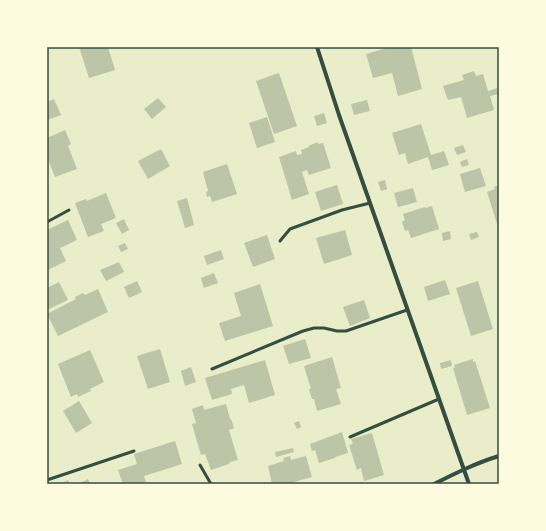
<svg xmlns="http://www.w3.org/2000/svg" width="546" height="531" viewBox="0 0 546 531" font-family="'Space Grotesk',sans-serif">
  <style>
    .building { fill: #bcc5a7 }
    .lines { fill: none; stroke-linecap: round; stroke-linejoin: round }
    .service { stroke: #344e41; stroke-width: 3 }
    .minor { stroke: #344e41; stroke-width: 4 }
    .neatline { fill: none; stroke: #344e41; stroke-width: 1.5 }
  </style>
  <rect width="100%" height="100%" fill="#e9edc9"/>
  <g class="building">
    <polygon points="79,47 108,47 115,70 89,78"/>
    <polygon points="390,47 411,47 422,89 398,96 392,73 373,78 366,54"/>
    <polygon points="474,71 476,76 483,74 488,91 497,88 499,94 490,96 494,110 467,118 461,97 448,100 443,86 464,80 462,75"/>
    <polygon points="279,73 297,126 274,134 256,81"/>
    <polygon points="158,98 166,107 152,119 144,109"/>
    <polygon points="54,99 61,115 47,120 47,102"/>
    <polygon points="367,100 370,111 354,115 351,104"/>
    <polygon points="324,113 327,123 317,126 314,116"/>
    <polygon points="267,117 275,142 257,148 249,123"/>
    <polygon points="421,124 431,155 444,151 449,165 432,170 428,157 408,164 405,153 399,155 392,133"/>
    <polygon points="65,130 71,144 68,146 77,169 55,177 48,159 47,159 47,138"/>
    <polygon points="318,142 318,144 323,143 331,168 309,175 307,170 302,172 309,194 292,200 279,157 296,151 297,155 302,154 301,150 309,147 308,146"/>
    <polygon points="463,145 466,152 457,155 454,148"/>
    <polygon points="161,149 170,166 148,179 138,161"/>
    <polygon points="467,159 469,165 462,167 460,162"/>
    <polygon points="227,164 237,194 212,202 210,196 207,197 206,192 208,191 203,172"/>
    <polygon points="480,168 486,186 465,192 460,174"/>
    <polygon points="385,180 387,189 381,191 378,182"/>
    <polygon points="337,185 343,204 321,211 315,192"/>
    <polygon points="499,185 499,230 487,192 495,189 494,187"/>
    <polygon points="413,188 417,202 398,207 394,193"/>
    <polygon points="106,193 116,218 101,224 104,231 88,237 75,203 86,199 87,201"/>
    <polygon points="187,198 194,225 185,228 177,201"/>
    <polygon points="432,206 439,229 411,238 408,230 405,231 402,222 405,220 403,214 425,207 425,208"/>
    <polygon points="124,219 129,230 122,234 116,223"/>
    <polygon points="68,220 77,240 60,248 66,261 48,270 47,267 47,230"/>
    <polygon points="345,230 352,255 324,264 316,238"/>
    <polygon points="450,231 451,239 443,241 442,233"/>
    <polygon points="477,232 479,237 471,240 469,234"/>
    <polygon points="267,235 275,259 253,267 244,243"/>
    <polygon points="125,243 128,249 121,252 118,246"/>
    <polygon points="221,250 224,259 207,265 204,256"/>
    <polygon points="119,262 124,272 106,281 100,270"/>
    <polygon points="214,273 218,283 204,288 201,278"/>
    <polygon points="445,280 450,294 428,301 424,287"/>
    <polygon points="137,281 142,292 129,298 124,287"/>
    <polygon points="478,281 493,329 471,336 456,288"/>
    <polygon points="59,282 68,300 47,310 47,288"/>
    <polygon points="260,284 273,326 225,341 219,323 241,316 234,293"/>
    <polygon points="98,289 108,312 58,336 47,314 76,299 75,297 83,293 85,295"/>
    <polygon points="364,300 370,318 350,326 343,307"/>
    <polygon points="305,339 311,358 289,364 283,346"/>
    <polygon points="160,349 170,382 148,389 137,356"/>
    <polygon points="90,350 104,382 90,389 91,391 78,397 77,394 71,397 58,364"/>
    <polygon points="332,357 341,388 336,389 341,404 317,411 314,399 312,399 309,389 311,389 304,366"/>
    <polygon points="473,359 473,362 475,361 490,408 467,415 453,368 455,368 454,365"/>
    <polygon points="265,360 275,395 249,403 244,385 231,389 232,394 212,400 205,378"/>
    <polygon points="451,360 452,366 441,369 440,363"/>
    <polygon points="191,367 196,382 185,386 181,371"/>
    <polygon points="79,401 92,423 76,433 63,411"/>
    <polygon points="226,404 230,419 231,419 234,428 229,430 238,460 230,462 229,464 211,470 205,454 201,455 192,424 196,423 192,409 203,405 204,410"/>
    <polygon points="299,421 301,427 297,429 294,423"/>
    <polygon points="342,432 348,453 335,457 335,458 319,463 315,450 312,451 310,444"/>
    <polygon points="372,433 384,475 364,481 361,468 357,470 349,445 353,444 351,439"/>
    <polygon points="175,441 182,464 144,476 146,482 143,483 143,484 123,484 118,470 137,464 134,454"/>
    <polygon points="293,448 294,452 276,457 275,452"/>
    <polygon points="290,456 291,460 306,456 312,477 294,482 295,484 272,484 268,466 284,461 283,458"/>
    <polygon points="88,479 90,484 78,484"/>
    <polygon points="68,480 70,484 60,484"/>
  </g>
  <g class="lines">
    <g class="service">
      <polyline points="47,222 69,210"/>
      <polyline points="280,241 290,229 342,210 370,203"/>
      <polyline points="212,369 303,331 314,328 324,328 337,331 346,331 407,310"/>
      <polyline points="350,437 439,399"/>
      <polyline points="200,465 211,484"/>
      <polyline points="47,480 134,451"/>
    </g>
    <g class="minor">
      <polyline points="317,47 339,115 469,484"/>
      <path d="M434,484C456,473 476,463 499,456"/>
    </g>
  </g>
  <rect width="546" height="531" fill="none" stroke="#fefae0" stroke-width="96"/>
  <rect x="48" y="48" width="450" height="435" class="neatline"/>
</svg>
